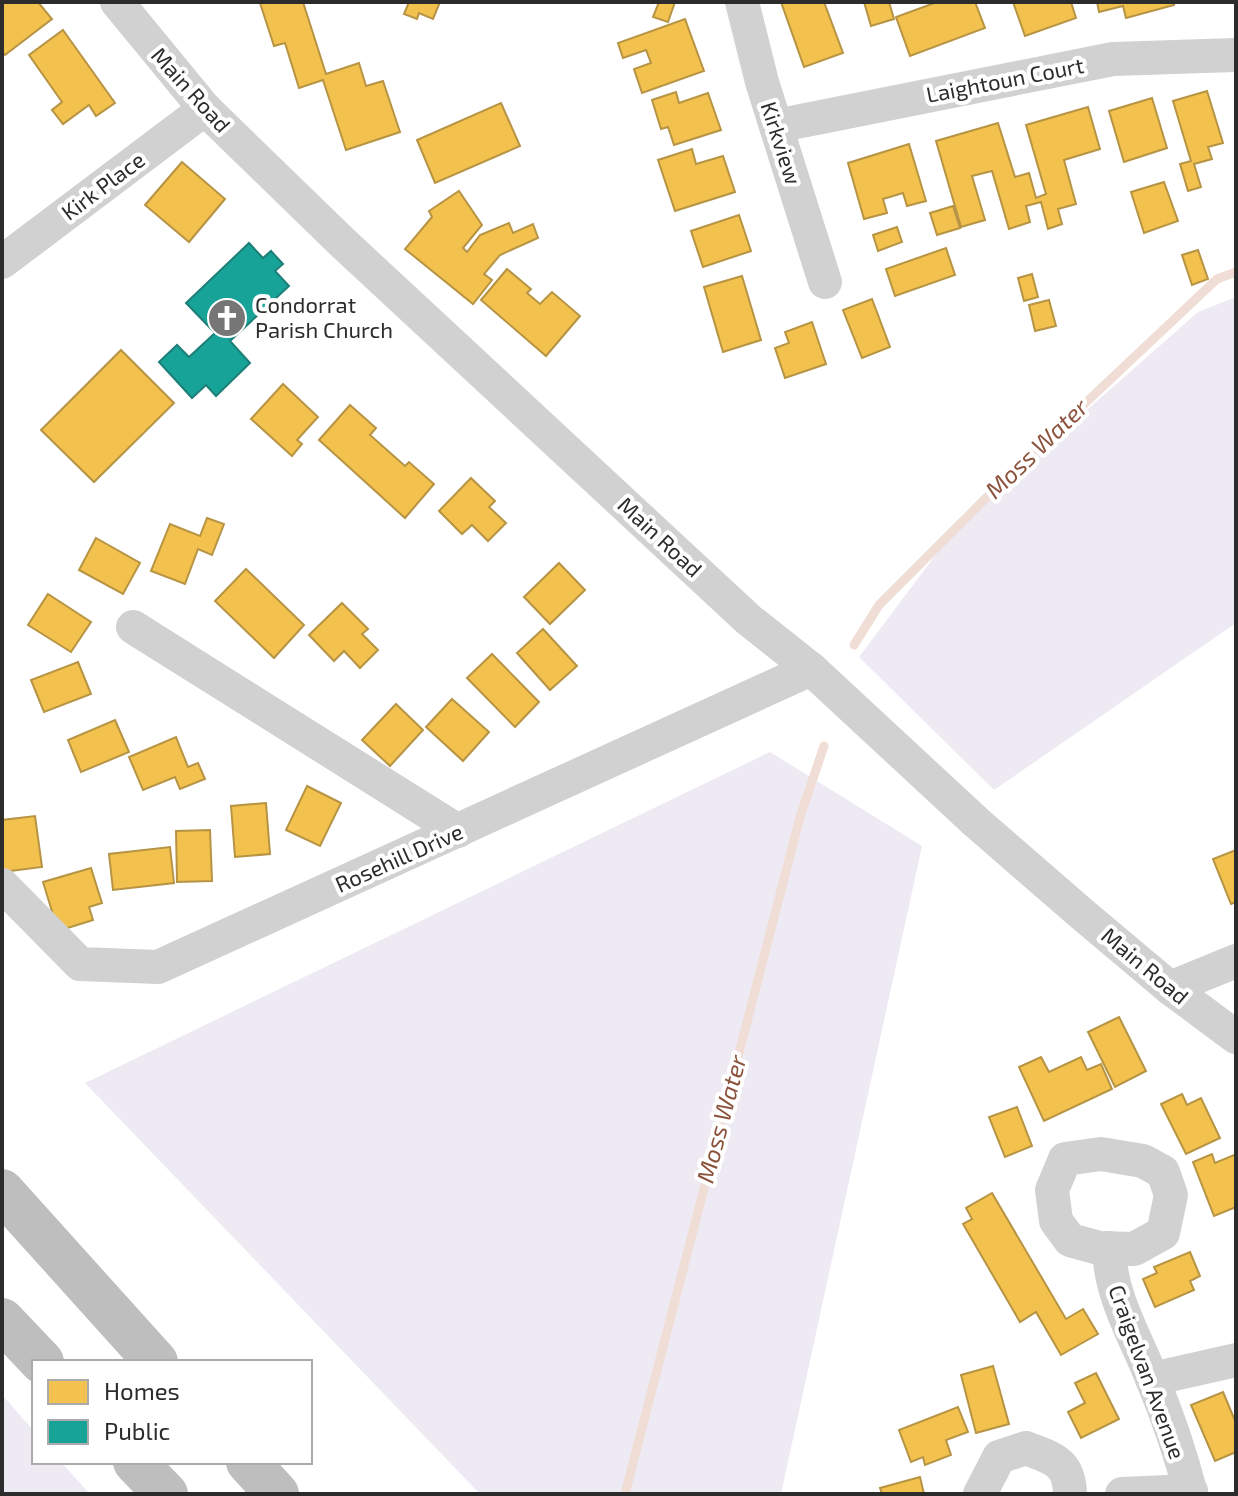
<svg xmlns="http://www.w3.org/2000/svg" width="1238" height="1496" viewBox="0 0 1238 1496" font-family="'Exo 2',sans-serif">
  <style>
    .green { fill: #edeaf3 }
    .homes { fill: #f2c14e; stroke: #b79444; stroke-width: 2 }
    .public { fill: #17a398; stroke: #1d7f78; stroke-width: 2 }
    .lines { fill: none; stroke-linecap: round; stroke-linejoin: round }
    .stream { stroke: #f0ded6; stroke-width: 9 }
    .minor { stroke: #d1d1d1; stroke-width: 34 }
    .highway { stroke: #bebebe; stroke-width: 44 }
    .labels { text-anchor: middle; stroke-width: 8; stroke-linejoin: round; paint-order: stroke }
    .street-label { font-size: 22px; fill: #2c2c2c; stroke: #fff }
    .poi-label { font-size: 22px; fill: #2c2c2c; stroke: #fff; text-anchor: start }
    .water-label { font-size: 24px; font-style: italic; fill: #8c533c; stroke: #fff }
  </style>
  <rect width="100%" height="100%" fill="#fff"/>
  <g class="green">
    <polygon points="1236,297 1236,623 994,790 859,657 961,521 1198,312"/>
    <polygon points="770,752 922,846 781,1494 480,1494 85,1083"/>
    <polygon points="2,1395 34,1431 34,1462 61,1462 90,1494 2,1494"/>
  </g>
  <g class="homes">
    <polygon points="2,2 38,2 52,19 5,55 2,52"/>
    <polygon points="303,2 326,74 359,63 366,86 383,81 400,132 346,150 323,80 299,88 285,43 274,46 260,3"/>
    <polygon points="409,2 440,2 433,19 419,13 417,19 404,14"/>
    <polygon points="659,2 675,2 668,22 653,17"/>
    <polygon points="781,2 824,2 843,53 804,67"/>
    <polygon points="864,2 889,2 894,19 871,26"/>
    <polygon points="937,2 975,2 985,28 910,56 896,17"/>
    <polygon points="1013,2 1071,2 1076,18 1025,36"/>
    <polygon points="1097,2 1174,2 1174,5 1126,18 1123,6 1099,12"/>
    <polygon points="685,19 704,71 642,93 634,69 651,63 646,50 623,58 618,43"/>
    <polygon points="63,30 115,103 96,116 89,105 63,124 52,110 62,102 29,55"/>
    <polygon points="1207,91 1223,143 1208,147 1212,159 1194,164 1201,187 1188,191 1180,164 1191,161 1173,101"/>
    <polygon points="676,92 679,103 708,93 721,130 674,145 668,127 661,129 652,100"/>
    <polygon points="1152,98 1167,148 1124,162 1109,111"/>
    <polygon points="501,103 520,146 435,183 417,140"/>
    <polygon points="1088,107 1100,149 1064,160 1076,204 1058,209 1062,224 1048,229 1041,202 1026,206 1030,222 1009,229 992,171 972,176 985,220 961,227 936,141 998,123 1015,177 1029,173 1036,198 1046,194 1026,125"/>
    <polygon points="909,144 926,201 907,206 903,193 883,199 887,213 864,219 848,163"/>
    <polygon points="692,149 696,164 723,156 735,192 675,211 658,160"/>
    <polygon points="182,162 225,199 189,242 145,205"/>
    <polygon points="1164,182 1178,221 1144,233 1131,192"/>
    <polygon points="459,191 482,225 463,248 467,252 480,235 509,223 513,233 533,224 538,238 500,255 484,274 492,280 473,304 405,249 432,217 429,211"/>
    <polygon points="953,206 960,228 937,235 930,213"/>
    <polygon points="739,215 751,251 703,267 691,231"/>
    <polygon points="897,227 902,242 878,251 873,235"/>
    <polygon points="946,248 955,275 895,296 886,269"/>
    <polygon points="1198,250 1208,279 1192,285 1182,255"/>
    <polygon points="507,269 531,289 527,293 540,304 552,292 580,316 546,356 481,300"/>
    <polygon points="1032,274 1038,297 1024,301 1018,278"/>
    <polygon points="742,276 761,340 723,352 704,287"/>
    <polygon points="872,299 890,347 862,358 843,310"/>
    <polygon points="1049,300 1056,326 1035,331 1029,305"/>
    <polygon points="812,322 826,364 785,378 775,348 789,343 785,332"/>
    <polygon points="121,350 174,403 94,482 41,430"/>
    <polygon points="283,384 318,417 297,440 302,444 292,456 251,419"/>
    <polygon points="350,405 376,428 370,435 405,466 409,462 434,484 405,518 319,440"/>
    <polygon points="471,478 495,501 489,507 506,523 488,541 472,525 462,534 439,511"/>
    <polygon points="207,518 224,524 212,555 198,549 185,584 151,571 170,524 200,536"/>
    <polygon points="96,538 140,563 123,594 79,570"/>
    <polygon points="559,563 585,590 550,624 524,597"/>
    <polygon points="246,569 304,625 274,658 215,601"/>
    <polygon points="48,594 91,622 71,652 28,625"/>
    <polygon points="342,603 368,629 362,634 378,650 360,668 344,651 334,661 309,635"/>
    <polygon points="543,629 577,666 550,690 517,653"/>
    <polygon points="492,654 539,702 515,727 467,678"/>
    <polygon points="78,662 91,694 44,712 31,680"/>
    <polygon points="452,699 489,732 463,761 426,727"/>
    <polygon points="396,704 423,730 390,766 362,740"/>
    <polygon points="115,720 129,752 81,772 68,740"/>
    <polygon points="176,737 188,767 198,763 205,779 180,789 175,777 143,790 129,757"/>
    <polygon points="307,786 341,803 320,846 286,830"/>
    <polygon points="266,803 270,854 235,857 231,806"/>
    <polygon points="35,816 42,867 2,872 2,820"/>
    <polygon points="210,830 212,881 177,882 176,831"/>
    <polygon points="170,847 174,883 113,890 109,854"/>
    <polygon points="1236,850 1236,902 1231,904 1213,859"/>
    <polygon points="91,868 102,903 89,907 93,920 58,931 43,882"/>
    <polygon points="1119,1017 1146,1071 1115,1087 1088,1032"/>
    <polygon points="1041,1057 1049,1072 1081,1057 1087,1070 1101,1064 1112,1089 1044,1121 1019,1067"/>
    <polygon points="1182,1094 1187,1105 1201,1098 1220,1138 1186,1154 1161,1104"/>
    <polygon points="1017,1107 1032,1146 1005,1157 989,1117"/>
    <polygon points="1212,1154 1215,1163 1234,1155 1236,1160 1236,1207 1214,1216 1193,1162"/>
    <polygon points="992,1193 1066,1319 1083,1309 1098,1334 1061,1355 1036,1312 1020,1322 963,1224 972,1219 966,1208"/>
    <polygon points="1190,1252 1200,1276 1190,1281 1194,1290 1155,1307 1143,1279 1157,1273 1154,1267"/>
    <polygon points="993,1366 1009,1424 976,1433 961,1375"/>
    <polygon points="1096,1373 1119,1419 1081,1438 1068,1412 1085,1403 1075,1383"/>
    <polygon points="1223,1392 1236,1423 1236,1452 1215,1461 1191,1405"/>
    <polygon points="958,1407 968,1432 946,1440 951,1455 925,1465 923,1457 911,1462 899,1430"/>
    <polygon points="920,1477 924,1494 882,1494 880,1488"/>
  </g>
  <polygon class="public" points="249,243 263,258 271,251 283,264 275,271 289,286 230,341 250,363 216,396 206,385 192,398 159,362 177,345 189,357 215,333 186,303"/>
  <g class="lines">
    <g class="stream">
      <polyline points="854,645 879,605 1010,474 1217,279 1236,272"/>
      <polyline points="625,1494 800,817 824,746"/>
    </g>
    <g class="minor">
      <polyline points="117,2 205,109 343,243 749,620 811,669 976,822 1082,914 1170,988 1236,1037"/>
      <polyline points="742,2 762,82 825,282"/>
      <polyline points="776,126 1113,59 1236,55"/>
      <polyline points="2,262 205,109"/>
      <polyline points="133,627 458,831"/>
      <polyline points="2,885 80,964 158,967 811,669"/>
      <polyline points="1170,988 1236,961"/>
      <polygon points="1101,1154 1143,1161 1163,1172 1171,1195 1163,1233 1134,1249 1099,1248 1070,1240 1056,1221 1052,1190 1065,1159"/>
      <path d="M1109,1248C1110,1295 1134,1334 1151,1376C1167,1414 1181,1455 1191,1494"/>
      <polyline points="1152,1379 1236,1360"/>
      <path d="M980,1494L999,1457L1026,1448C1053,1459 1069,1461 1070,1494"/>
      <polyline points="1122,1494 1191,1491"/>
    </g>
    <g class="highway">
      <polyline points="2,1191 156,1362"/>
      <polyline points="2,1320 42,1362"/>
      <polyline points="135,1462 166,1494"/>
      <polyline points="248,1462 277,1494"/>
    </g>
  </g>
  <defs>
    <g id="church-disc" transform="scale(2)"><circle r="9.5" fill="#767676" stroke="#fff"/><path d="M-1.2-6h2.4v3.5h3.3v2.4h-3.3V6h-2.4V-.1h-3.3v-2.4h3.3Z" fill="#fff"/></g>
  </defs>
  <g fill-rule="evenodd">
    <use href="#church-disc" x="227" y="318"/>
  </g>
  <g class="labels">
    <g class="street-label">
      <text transform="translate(1005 80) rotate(-11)" y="8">Laightoun Court</text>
      <text transform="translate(191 90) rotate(48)" y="8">Main Road</text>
      <text transform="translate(781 143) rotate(72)" y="8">Kirkview</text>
      <text transform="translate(103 186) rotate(-37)" y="8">Kirk Place</text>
      <text transform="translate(660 537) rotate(43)" y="8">Main Road</text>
      <text transform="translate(399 858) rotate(-24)" y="8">Rosehill Drive</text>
      <text transform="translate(1145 966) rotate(40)" y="8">Main Road</text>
      <text transform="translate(1147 1372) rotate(70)" y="8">Craigelvan Avenue</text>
    </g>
    <g class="poi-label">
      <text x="255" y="313">Condorrat<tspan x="255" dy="25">Parish Church</tspan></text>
    </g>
    <g class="water-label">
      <text transform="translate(1037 449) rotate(-44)" y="8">Moss Water</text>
      <text transform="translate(722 1119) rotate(-75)" y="8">Moss Water</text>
    </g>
  </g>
  <rect width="1238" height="1496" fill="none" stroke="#2c2c2c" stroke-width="8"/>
  <rect x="32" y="1360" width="280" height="104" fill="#ffffff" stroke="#ababab" stroke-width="2"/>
  <rect x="48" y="1380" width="40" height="24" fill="#f2c14e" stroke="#ababab" stroke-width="2"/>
  <text x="104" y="1400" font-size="24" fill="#2c2c2c">Homes</text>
  <rect x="48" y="1420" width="40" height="24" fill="#17a398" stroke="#ababab" stroke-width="2"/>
  <text x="104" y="1440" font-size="24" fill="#2c2c2c">Public</text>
</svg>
